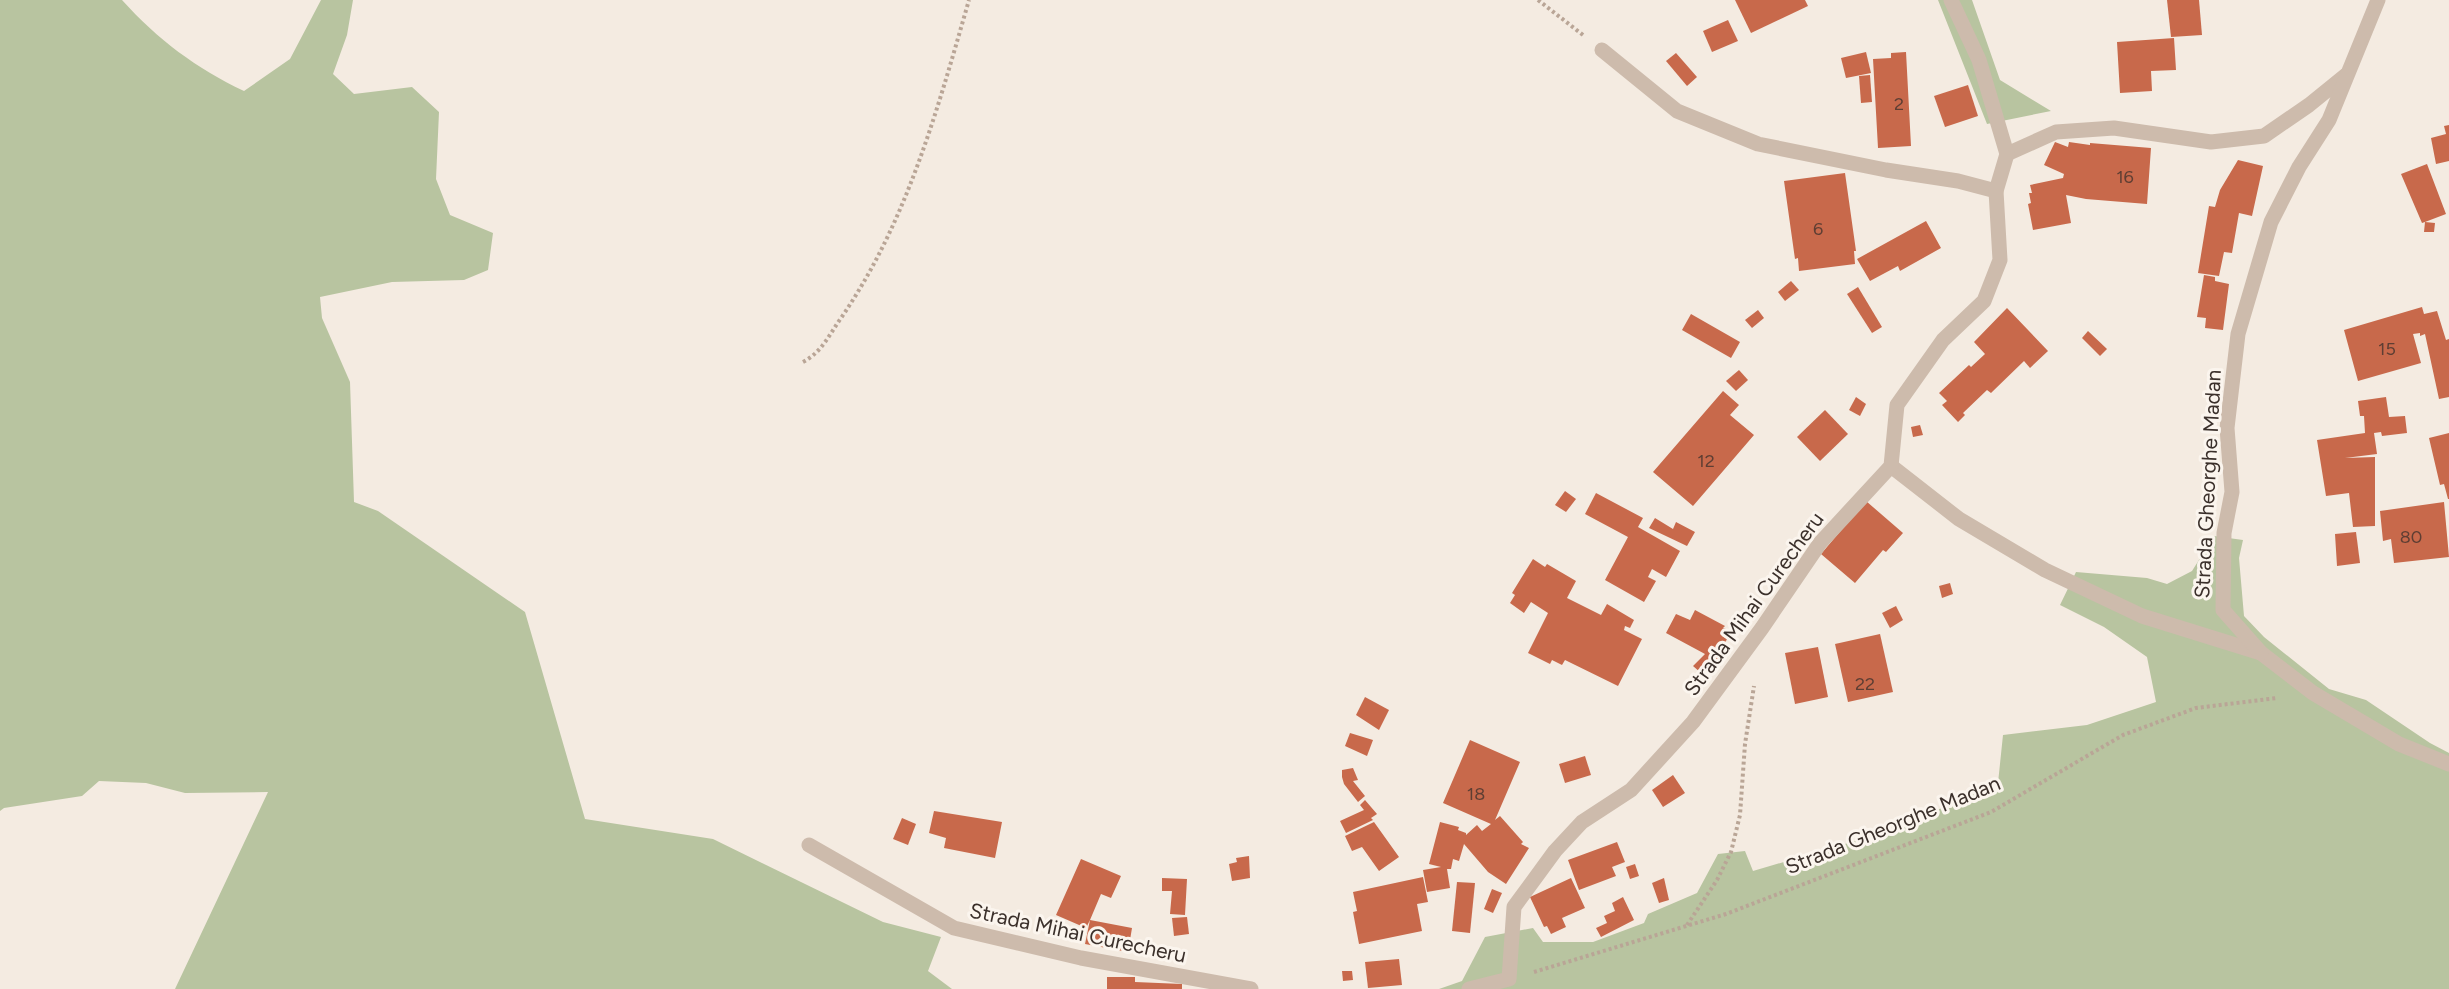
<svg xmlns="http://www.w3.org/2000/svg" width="2449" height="989" viewBox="0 0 2449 989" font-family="Figtree,sans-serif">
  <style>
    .green { fill: #b8c4a0 }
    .building { fill: #c8694b }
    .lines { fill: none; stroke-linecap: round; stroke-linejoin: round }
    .path { stroke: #b9a596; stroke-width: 4; stroke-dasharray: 3 3; stroke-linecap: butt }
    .minor { stroke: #cdbbac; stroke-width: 15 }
    .labels { text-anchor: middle; stroke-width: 6; stroke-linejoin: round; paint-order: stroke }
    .number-label { font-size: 18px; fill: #5e3e33 }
    .street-label { font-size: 21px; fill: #3b302b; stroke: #fbf5ee }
  </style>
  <rect width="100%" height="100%" fill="#f4ebe1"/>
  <g class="green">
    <path d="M0,0H122C158,40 196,68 244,91L290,59L321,0H353L347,35L333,74L354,94L412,87L439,112L436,179L450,215L493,233L488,270L464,280L392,282L320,297L322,318L350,382L354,502L378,511L525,612L585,819L713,839L883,922L941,937L928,971L952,989H175L268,792L185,793L146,783L99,781L82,796L4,808L0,811Z"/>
    <polygon points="1938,0 1972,0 2000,80 2051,111 1987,124"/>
    <polygon points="2214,536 2243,540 2239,558 2244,616 2264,637 2329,689 2366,700 2430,743 2449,753 2449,989 1439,989 1462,981 1485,937 1533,928 1543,942 1593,942 1644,923 1648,914 1697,893 1718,854 1745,851 1753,871 1892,830 1998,783 2003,735 2087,725 2156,702 2147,657 2104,627 2060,605 2076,572 2147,578 2167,584 2192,571"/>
  </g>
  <g class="building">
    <polygon points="1735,0 1805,0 1808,6 1751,33"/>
    <polygon points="2167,0 2199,0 2202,35 2171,37"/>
    <polygon points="1728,20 1738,41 1712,52 1703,31"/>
    <polygon points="2174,38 2176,70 2151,71 2152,91 2120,93 2117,42"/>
    <polygon points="1866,52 1871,73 1846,78 1841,58"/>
    <polygon points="1906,52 1911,146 1878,148 1873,59 1891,58 1891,53"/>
    <polygon points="1676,53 1697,77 1687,86 1666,61"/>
    <polygon points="1870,75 1872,102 1861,103 1859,76"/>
    <polygon points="1968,85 1978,116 1945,127 1934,96"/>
    <polygon points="2449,125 2449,161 2436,164 2431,138 2446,134 2444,126"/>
    <polygon points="2055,142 2068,147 2069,142 2090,145 2090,143 2151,148 2147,204 2086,199 2066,195 2071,223 2033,230 2028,204 2031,203 2029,193 2032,193 2030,185 2063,178 2064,174 2044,165"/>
    <polygon points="2238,160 2263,166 2252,216 2239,213 2232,253 2224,252 2219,276 2198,273 2209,206 2215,207 2220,190"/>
    <polygon points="2427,164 2446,214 2425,222 2435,223 2434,232 2424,232 2425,222 2422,223 2401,174"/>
    <polygon points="1845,173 1856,251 1854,251 1855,264 1799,271 1798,258 1795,259 1784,181"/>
    <polygon points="1926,221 1941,248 1900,271 1898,266 1870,281 1857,259"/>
    <polygon points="2204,275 2215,277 2215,281 2229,284 2223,330 2205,328 2206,318 2197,317"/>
    <polygon points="1791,281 1799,290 1785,301 1778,292"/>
    <polygon points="1858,287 1882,327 1872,333 1847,294"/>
    <polygon points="2422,307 2424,314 2437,311 2446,340 2449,339 2449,397 2439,399 2425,334 2420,336 2420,333 2413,334 2421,363 2358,381 2344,330"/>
    <polygon points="2007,308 2048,351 2030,368 2024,361 1991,393 1987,390 1963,413 1965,415 1958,422 1942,405 1947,401 1939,393 1969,365 1971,367 1985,354 1974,342"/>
    <polygon points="1758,310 1764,318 1752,328 1745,320"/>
    <polygon points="1691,314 1740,342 1731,358 1682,330"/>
    <polygon points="2088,331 2107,349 2100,356 2082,338"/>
    <polygon points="1739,370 1748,380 1736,391 1726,381"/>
    <polygon points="1723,391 1739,405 1730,415 1754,435 1693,506 1653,472"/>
    <polygon points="1856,397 1866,404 1860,416 1849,410"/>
    <polygon points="2386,397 2389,417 2405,416 2407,433 2382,436 2381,432 2374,433 2377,454 2345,458 2375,457 2375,526 2353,527 2349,493 2326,496 2317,440 2365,433 2364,416 2360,416 2358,401"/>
    <polygon points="1825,410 1848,434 1820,461 1797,437"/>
    <polygon points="1920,425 1923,435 1913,437 1911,427"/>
    <polygon points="2449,433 2449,499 2448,499 2444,484 2440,485 2429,438"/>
    <polygon points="1565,491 1576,499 1566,512 1555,505"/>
    <polygon points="1596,493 1643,518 1638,527 1680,551 1666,577 1652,569 1648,577 1656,581 1644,602 1605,580 1628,537 1585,514"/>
    <polygon points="1866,501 1903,533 1886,552 1883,550 1855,583 1821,554"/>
    <polygon points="2444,502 2449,557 2394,563 2391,539 2383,541 2380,511"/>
    <polygon points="1655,518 1673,529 1676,522 1695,532 1687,546 1649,528"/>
    <polygon points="2356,532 2360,563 2337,566 2335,534"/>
    <polygon points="1533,559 1545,567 1547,564 1576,581 1567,598 1601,615 1607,604 1634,620 1630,628 1625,626 1624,630 1642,639 1618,686 1565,660 1562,665 1552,660 1550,664 1528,653 1548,613 1531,602 1524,613 1510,603 1515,595 1512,593"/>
    <polygon points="1950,583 1953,594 1942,598 1939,586"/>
    <polygon points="1896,606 1903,620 1890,628 1882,613"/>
    <polygon points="1695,610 1725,626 1723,628 1726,629 1722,636 1727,639 1724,645 1726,646 1719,661 1710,656 1713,659 1701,673 1693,666 1705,654 1666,633 1676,614 1690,620"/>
    <polygon points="1880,634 1893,692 1848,702 1835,644"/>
    <polygon points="1818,647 1828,697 1795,704 1785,653"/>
    <polygon points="1365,697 1389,710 1379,730 1356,715"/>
    <polygon points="1350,733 1373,740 1367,756 1345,746"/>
    <polygon points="1470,740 1520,762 1495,820 1500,816 1523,842 1521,844 1529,848 1506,884 1488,872 1464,844 1459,861 1453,859 1451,869 1447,869 1450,888 1427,892 1423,870 1441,867 1429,864 1440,822 1459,827 1458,830 1466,833 1466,835 1477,825 1482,831 1491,824 1443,803"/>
    <polygon points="1585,756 1591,775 1565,783 1559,764"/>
    <polygon points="1353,768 1358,780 1353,781 1365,796 1358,802 1344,784 1342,777 1342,770"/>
    <polygon points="1673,775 1685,793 1663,807 1652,790"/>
    <polygon points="1365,800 1377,814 1371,818 1373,820 1346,833 1340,821 1364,810 1360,805"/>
    <polygon points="934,811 1002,822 995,858 944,848 946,838 929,833"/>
    <polygon points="902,818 916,824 908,845 893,839"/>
    <polygon points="1374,822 1399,857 1379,871 1362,847 1352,851 1345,836"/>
    <polygon points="1617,842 1625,862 1612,867 1616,876 1579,890 1568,860"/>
    <polygon points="1249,856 1250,878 1232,881 1229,864 1237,862 1236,858"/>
    <polygon points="1081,859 1121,876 1111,898 1101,894 1090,920 1132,928 1128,952 1085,944 1090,920 1086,928 1056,915"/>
    <polygon points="1635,864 1639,876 1630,879 1626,867"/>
    <polygon points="1423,877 1428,902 1417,904 1422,931 1359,944 1353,912 1357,911 1353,892"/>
    <polygon points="1162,878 1187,879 1185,915 1170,914 1172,891 1162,891"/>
    <polygon points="1571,878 1585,908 1562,918 1566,927 1551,934 1547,926 1544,927 1530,897"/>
    <polygon points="1664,878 1669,900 1659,903 1652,883"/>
    <polygon points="1457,882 1475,883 1470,933 1452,931"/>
    <polygon points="1492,889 1502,893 1493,913 1484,909"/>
    <polygon points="1623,897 1634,920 1601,937 1596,928 1607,923 1604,916 1615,911 1612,903"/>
    <polygon points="1187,917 1189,934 1174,936 1172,918"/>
    <polygon points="1399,959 1402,985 1368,988 1365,962"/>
    <polygon points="1342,971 1352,971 1353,980 1343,981"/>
    <polygon points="1107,977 1135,977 1135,982 1182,984 1182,989 1107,989"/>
  </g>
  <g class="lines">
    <g class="path">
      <polyline points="1538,0 1583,35"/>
      <path d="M803,362C822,352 829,335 841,318C907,222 937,111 969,0"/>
      <polyline points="1687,925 1717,880 1731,852 1740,815 1745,744 1754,686"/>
      <polyline points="1534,972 1726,914 1991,812 2123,735 2196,708 2277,698"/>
    </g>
    <g class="minor">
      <polyline points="1602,50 1677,111 1758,144 1886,170 1958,181 1996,191"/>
      <polyline points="2007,154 2056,132 2114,128 2211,142 2264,136 2309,105 2346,75"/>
      <polyline points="1891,466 1959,519 2045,570 2142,616 2261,653 2313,693 2399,744 2449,764"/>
      <polyline points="2261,653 2223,610 2224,533 2232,492 2227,428 2238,334 2271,222 2299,167 2329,120 2378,0"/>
      <polyline points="809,845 954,928 1081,958 1251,989"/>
      <polyline points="1469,989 1509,979 1514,907 1555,851 1582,822 1631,790 1693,722 1762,628 1820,543 1891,466 1897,405 1943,340 1984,301 2000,260 1996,191 2007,154 1979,60 1951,0"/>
    </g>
  </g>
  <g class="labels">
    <g class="number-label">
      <text x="1899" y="110">2</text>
      <text x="2125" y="183">16</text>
      <text x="1818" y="235">6</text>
      <text x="2387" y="355">15</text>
      <text x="1706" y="467">12</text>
      <text x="2411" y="543">80</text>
      <text x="1865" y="690">22</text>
      <text x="1476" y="800">18</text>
    </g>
    <g class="street-label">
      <text transform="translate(2208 484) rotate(-87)" y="7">Strada Gheorghe Madan</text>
      <text transform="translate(1754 604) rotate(-54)" y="7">Strada Mihai Curecheru</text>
      <text transform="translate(1893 825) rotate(-22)" y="7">Strada Gheorghe Madan</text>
      <text transform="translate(1078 933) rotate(12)" y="7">Strada Mihai Curecheru</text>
    </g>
  </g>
</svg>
